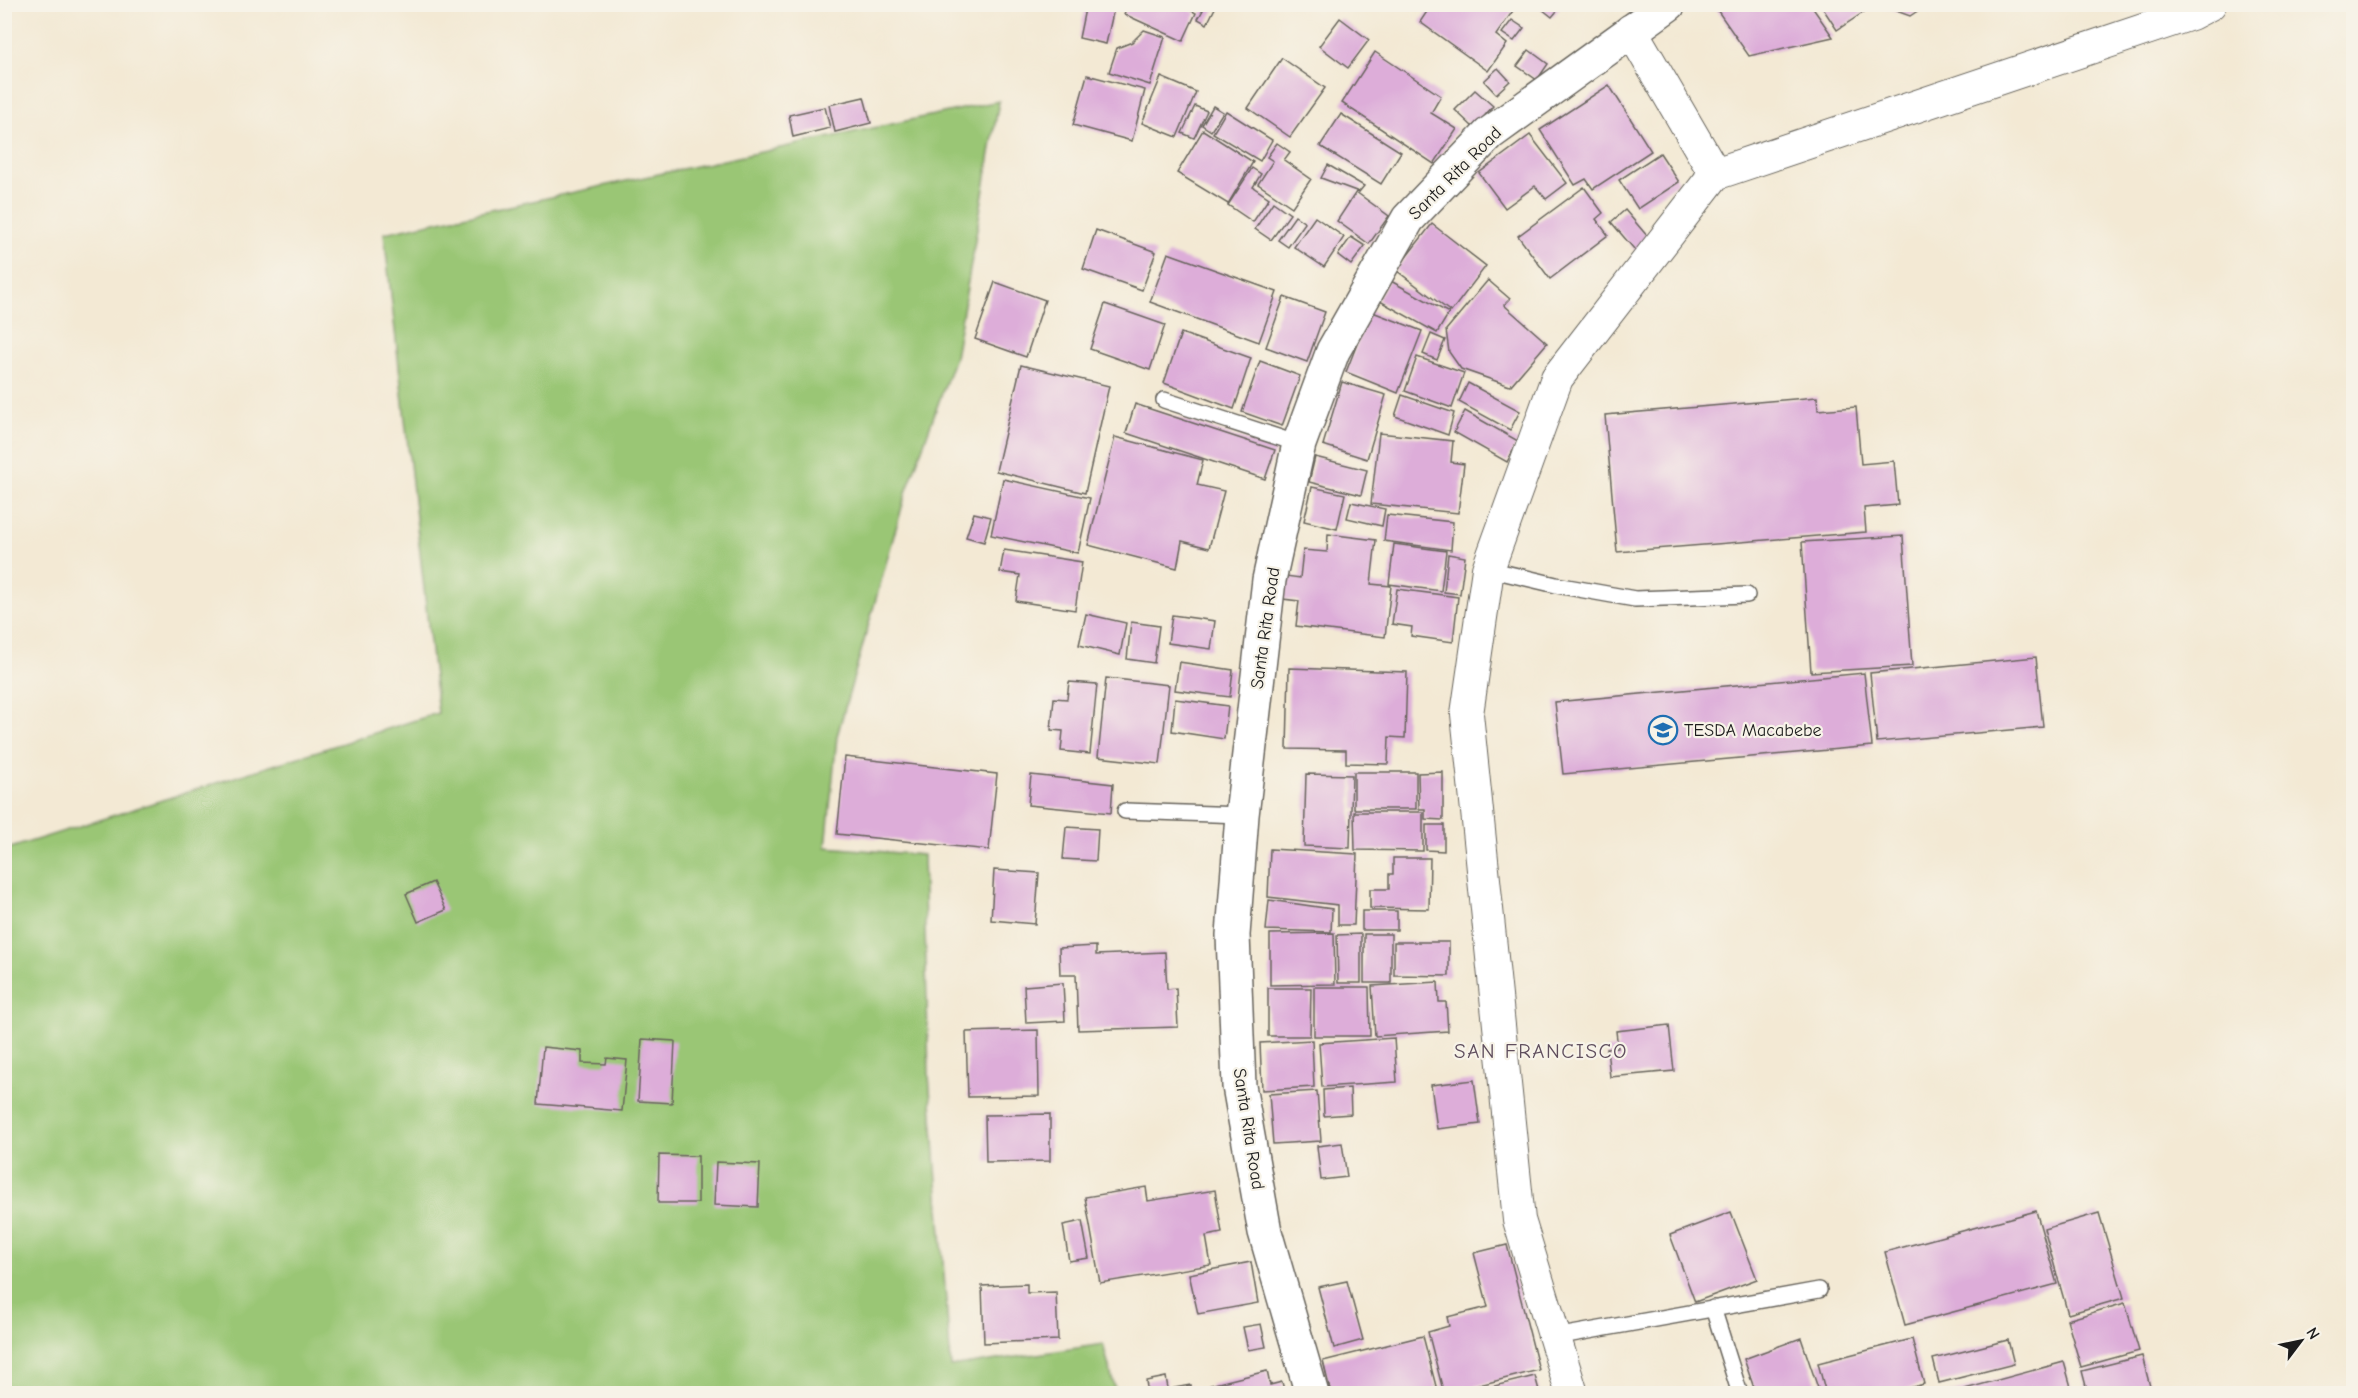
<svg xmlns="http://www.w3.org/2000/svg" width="2358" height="1398" viewBox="0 0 2358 1398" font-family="'Comic Neue',sans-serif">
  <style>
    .green { fill: #9ac674; stroke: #5b7148; stroke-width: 1.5 }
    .building { fill: #ddadd9 }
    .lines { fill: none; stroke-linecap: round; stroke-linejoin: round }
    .lane-casing { stroke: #67645c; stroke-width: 18 }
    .street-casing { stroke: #67645c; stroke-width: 34 }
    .secondary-casing { stroke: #67645c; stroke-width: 36 }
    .lane { stroke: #fff; stroke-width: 15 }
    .street { stroke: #fff; stroke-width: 32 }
    .secondary { stroke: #fff; stroke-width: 33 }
    .labels { text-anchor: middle; stroke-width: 4.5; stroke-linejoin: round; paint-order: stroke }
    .street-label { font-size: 18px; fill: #1c1c1c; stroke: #f7f3e8 }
    .poi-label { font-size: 18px; fill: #1c1c1c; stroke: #f7f3e8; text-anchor: start }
    .quarter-label { font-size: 21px; letter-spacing: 1.5px; fill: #604f5e; stroke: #f7f3e8 }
  </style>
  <rect width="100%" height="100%" fill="#f7f3e8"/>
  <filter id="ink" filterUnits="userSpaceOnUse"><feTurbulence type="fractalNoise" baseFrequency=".0167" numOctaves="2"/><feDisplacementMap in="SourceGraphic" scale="12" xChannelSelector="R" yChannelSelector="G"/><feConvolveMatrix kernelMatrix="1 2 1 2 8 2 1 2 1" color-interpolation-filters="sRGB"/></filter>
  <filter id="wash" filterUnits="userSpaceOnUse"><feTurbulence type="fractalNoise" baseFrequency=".008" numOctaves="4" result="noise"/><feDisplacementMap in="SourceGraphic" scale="24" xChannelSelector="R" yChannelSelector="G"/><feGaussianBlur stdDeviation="1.35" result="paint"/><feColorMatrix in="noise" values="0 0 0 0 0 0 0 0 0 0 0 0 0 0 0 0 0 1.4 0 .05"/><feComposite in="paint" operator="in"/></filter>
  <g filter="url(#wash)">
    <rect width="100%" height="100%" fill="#f3e9d4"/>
    <polygon class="green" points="999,101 955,357 906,493 837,736 826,847 923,855 929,1075 951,1367 1103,1344 1116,1393 5,1393 4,850 438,713 384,233"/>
    <g id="blocks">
      <g class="building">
        <polygon points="1086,4 1115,4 1106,44 1079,38"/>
        <polygon points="1128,4 1178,4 1196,13 1183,41 1124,14"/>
        <polygon points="1192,4 1217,4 1207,24 1198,19 1203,10"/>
        <polygon points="1432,4 1510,4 1515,8 1496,35 1507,44 1488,71 1420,22"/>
        <polygon points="1713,4 1810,4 1833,37 1749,56"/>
        <polygon points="1820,4 1876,4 1837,30"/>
        <polygon points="1918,4 1922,8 1910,16 1880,5"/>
        <polygon points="1537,5 1562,5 1552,17"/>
        <polygon points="1340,18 1369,40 1348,68 1319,46"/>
        <polygon points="1512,20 1524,28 1514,41 1502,33"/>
        <polygon points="1144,30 1165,37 1150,85 1109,72 1117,48 1132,42"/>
        <polygon points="1529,50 1548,64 1537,80 1517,66"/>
        <polygon points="1375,52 1441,96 1431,113 1457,129 1434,164 1342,103"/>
        <polygon points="1282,58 1325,88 1290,137 1248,108"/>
        <polygon points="1498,68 1510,81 1496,94 1484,81"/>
        <polygon points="1087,75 1145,90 1132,141 1073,125"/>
        <polygon points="1161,77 1196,92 1177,137 1142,123"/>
        <polygon points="1609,85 1651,151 1593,189 1586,179 1575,185 1540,130"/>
        <polygon points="1475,90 1493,106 1474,128 1455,110"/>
        <polygon points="864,97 871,123 835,132 829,105"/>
        <polygon points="1195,106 1207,111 1194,138 1182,133"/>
        <polygon points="1213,106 1223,112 1211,131 1202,125"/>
        <polygon points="825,107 830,128 793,137 789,115"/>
        <polygon points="1226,111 1272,140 1260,161 1213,133"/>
        <polygon points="1341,114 1401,152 1381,184 1320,146"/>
        <polygon points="1203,130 1253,162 1228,204 1177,173"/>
        <polygon points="1530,135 1567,183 1546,199 1535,186 1505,208 1479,173"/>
        <polygon points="1277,143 1290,152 1284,160 1311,179 1292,207 1258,184 1273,161 1267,157"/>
        <polygon points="1660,153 1679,182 1638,209 1619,180"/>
        <polygon points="1328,165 1364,186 1359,192 1321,178"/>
        <polygon points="1252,168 1261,174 1253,187 1269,198 1253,222 1228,205"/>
        <polygon points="1584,187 1603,213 1596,219 1608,235 1550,279 1518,236"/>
        <polygon points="1356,192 1389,216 1369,244 1337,221"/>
        <polygon points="1273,202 1290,214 1271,240 1255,229"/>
        <polygon points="1625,210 1654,244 1640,256 1611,222"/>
        <polygon points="1295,216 1305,223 1288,247 1278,240"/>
        <polygon points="1315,217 1344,237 1324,267 1294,247"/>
        <polygon points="1432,224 1486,266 1451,312 1396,270"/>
        <polygon points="1096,230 1156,252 1142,290 1083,269"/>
        <polygon points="1351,237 1365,246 1351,265 1338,255"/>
        <polygon points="1168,253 1277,292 1259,342 1150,302"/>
        <polygon points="1389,280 1449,313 1437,333 1378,300"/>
        <polygon points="1488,280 1510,299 1504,305 1547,343 1510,386 1461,369 1449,352 1446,330"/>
        <polygon points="995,282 1045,300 1026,357 975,339"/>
        <polygon points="1284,297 1325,312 1307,362 1266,347"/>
        <polygon points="1105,304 1165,325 1150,370 1090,349"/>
        <polygon points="1370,311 1422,331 1398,393 1346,372"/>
        <polygon points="1181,333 1251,358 1234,409 1164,383"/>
        <polygon points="1431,334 1445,340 1437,360 1423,354"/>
        <polygon points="1417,357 1464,373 1452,408 1405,391"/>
        <polygon points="1260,361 1300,376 1282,426 1242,412"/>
        <polygon points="1021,365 1109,386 1085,493 996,471"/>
        <polygon points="1342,382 1386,395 1367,459 1323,445"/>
        <polygon points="1468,383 1520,411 1510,430 1459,402"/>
        <polygon points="1402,395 1454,413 1448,435 1395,416"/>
        <polygon points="1817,397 1818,410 1856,407 1861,464 1894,461 1898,505 1864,508 1866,532 1617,552 1605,415"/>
        <polygon points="1135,404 1275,450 1265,479 1126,433"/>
        <polygon points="1465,411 1518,441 1507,462 1454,432"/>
        <polygon points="1379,433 1453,441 1451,462 1464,464 1458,513 1371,504"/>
        <polygon points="1115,437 1203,460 1197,485 1224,491 1209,548 1182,541 1177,568 1088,545"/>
        <polygon points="1315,457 1367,470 1361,495 1309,482"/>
        <polygon points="1003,479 1090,498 1078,553 991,535"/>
        <polygon points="1312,487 1345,494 1337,529 1304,521"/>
        <polygon points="1351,502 1385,509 1382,526 1347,518"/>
        <polygon points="974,513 991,517 984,542 966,537"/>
        <polygon points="1387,515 1453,522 1451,550 1384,541"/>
        <polygon points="1328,534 1376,540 1371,584 1391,586 1385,637 1296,626 1299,601 1283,599 1286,576 1300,578 1303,550 1327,552"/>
        <polygon points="1903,536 1912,666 1811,672 1802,542"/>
        <polygon points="1394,544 1446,551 1441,591 1389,584"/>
        <polygon points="1004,550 1082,562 1075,610 1016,601 1020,575 1000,572"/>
        <polygon points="1448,554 1465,557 1460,594 1444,592"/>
        <polygon points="1397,589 1458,597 1453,642 1411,636 1412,627 1392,624"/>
        <polygon points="1086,614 1126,623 1120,655 1079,645"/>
        <polygon points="1172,615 1215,621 1211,649 1168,643"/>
        <polygon points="1131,622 1159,626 1154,663 1127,659"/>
        <polygon points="2036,657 2043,727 1877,742 1870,673"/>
        <polygon points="1179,662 1233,670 1230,697 1175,690"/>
        <polygon points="1289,668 1407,672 1405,738 1389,737 1388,764 1346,763 1346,750 1287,749"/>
        <polygon points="1864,673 1872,746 1563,774 1555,702"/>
        <polygon points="1106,678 1169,685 1160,764 1098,757"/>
        <polygon points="1069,682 1097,684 1090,754 1061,751 1063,731 1051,730 1054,698 1067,699"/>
        <polygon points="1175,699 1228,706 1224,739 1172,731"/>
        <polygon points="845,757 997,774 989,850 837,834"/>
        <rect x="1354" y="772" width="62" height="37"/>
        <polygon points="1443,772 1443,820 1425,819 1425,809 1419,809 1418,773"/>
        <polygon points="1306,774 1352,775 1350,848 1304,846"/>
        <polygon points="1031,775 1113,784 1111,813 1028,805"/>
        <polygon points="1354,812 1423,812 1423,851 1355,850"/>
        <polygon points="1426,825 1444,825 1444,851 1426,850"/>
        <polygon points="1066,827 1098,829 1096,861 1063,859"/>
        <polygon points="1270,849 1357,854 1354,925 1338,925 1338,905 1268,897"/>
        <polygon points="1393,858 1430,858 1429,909 1370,908 1370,889 1389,889 1389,874 1393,874"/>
        <polygon points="994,870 1039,873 1035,924 991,920"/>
        <polygon points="433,882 446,910 418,922 406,894"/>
        <polygon points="1269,900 1332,909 1331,932 1266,930"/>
        <rect x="1362" y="911" width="35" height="19"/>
        <polygon points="1334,933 1335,984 1270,985 1270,934"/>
        <polygon points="1361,934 1361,983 1338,983 1337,935"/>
        <rect x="1364" y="934" width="27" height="49"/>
        <polygon points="1394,942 1449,942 1449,976 1394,975"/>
        <polygon points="1096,946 1096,955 1165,952 1167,989 1176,988 1178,1027 1078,1030 1076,975 1060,975 1059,948"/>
        <polygon points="1438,982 1439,1002 1446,1002 1448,1031 1375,1036 1372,986"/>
        <polygon points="1063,983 1065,1021 1026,1023 1024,986"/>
        <polygon points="1314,987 1369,987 1370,1036 1314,1036"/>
        <polygon points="1268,988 1311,988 1310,1036 1268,1036"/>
        <polygon points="1669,1025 1674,1071 1610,1077 1607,1049 1618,1048 1616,1031"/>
        <polygon points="1038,1030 1039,1096 968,1097 966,1032"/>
        <polygon points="1394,1038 1397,1082 1322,1087 1319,1043"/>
        <polygon points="642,1039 675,1041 672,1103 638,1101"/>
        <polygon points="1312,1040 1314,1087 1262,1090 1260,1043"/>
        <polygon points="543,1047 582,1051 582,1063 606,1064 607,1058 627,1060 622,1111 538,1104"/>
        <polygon points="1474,1080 1480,1124 1437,1129 1431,1085"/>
        <polygon points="1350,1088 1351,1114 1324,1116 1323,1090"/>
        <polygon points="1317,1091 1321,1141 1273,1144 1269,1094"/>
        <polygon points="1050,1114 1050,1161 986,1162 985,1115"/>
        <polygon points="1342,1143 1347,1177 1321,1180 1317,1146"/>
        <polygon points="659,1155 698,1156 698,1203 658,1203"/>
        <polygon points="716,1162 760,1164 758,1207 714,1205"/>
        <polygon points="1146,1187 1148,1201 1215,1190 1222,1233 1206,1236 1211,1265 1100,1283 1085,1197"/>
        <polygon points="2036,1211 2057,1284 1905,1325 1885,1252"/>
        <polygon points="1731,1212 1757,1279 1695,1302 1670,1235"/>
        <polygon points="2099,1213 2124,1298 2068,1314 2044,1229"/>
        <polygon points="1082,1221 1089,1258 1069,1261 1063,1225"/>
        <polygon points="1507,1245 1539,1370 1444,1394 1428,1332 1449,1326 1447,1317 1488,1307 1474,1253"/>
        <polygon points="1251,1262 1258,1303 1198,1314 1189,1274"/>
        <polygon points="1347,1281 1363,1340 1334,1348 1318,1287"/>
        <polygon points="1027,1284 1027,1293 1056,1292 1058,1340 984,1343 982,1286"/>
        <polygon points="2125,1303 2139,1351 2081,1367 2067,1320"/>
        <polygon points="1261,1324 1266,1347 1248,1350 1243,1327"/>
        <polygon points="1423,1336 1437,1390 1424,1394 1331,1394 1323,1361"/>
        <polygon points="1801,1338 1820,1394 1756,1394 1744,1359"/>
        <polygon points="1912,1339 1924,1384 1888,1394 1826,1394 1818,1363"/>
        <polygon points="2008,1340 2014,1364 1939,1383 1933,1359"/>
        <polygon points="2142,1356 2152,1394 2088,1394 2082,1371"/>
        <polygon points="2064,1362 2073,1394 1950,1394 1950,1393"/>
        <polygon points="1267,1371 1270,1385 1282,1382 1285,1394 1213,1394 1210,1385"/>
        <polygon points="1535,1376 1540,1394 1475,1394 1474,1391"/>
        <polygon points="1166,1377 1169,1394 1148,1394 1146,1381"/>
        <polygon points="1191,1385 1192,1394 1175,1394 1174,1388"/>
      </g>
    </g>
  </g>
  <g filter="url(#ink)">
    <use href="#blocks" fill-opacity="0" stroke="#67645c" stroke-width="1.5"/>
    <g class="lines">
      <g class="lane-casing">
        <g id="lane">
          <polyline points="1164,400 1299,444"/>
          <polyline points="1488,569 1556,585 1635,599 1747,595"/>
          <polyline points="1125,811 1242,815"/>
          <polyline points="1713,1308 1740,1394"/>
          <polyline points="1555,1337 1819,1290"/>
        </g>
      </g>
      <g class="street-casing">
        <g id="street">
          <polyline points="1631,30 1715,174"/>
          <polyline points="1572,1394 1519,1220 1467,714 1488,569 1557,378 1715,174 2191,14 2210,4"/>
        </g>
      </g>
      <g class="secondary-casing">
        <polyline id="secondary" points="1312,1394 1265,1232 1239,1086 1233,935 1242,815 1269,580 1299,444 1333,351 1408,219 1489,134 1669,4"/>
      </g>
      <use href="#lane" class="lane"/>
      <use href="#street" class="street"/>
      <use href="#secondary" class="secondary"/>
    </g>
  </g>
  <defs>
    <g id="school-ring" transform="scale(1.5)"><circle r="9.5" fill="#f7f3e8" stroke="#1f6fb2" stroke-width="1.5"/><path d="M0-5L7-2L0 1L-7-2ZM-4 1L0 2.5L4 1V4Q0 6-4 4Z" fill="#1f6fb2"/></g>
  </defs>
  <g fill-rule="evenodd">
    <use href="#school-ring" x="1663" y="730"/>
  </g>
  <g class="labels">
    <g class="street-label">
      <text transform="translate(1455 173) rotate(-45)" y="6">Santa Rita Road</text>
      <text transform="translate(1265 628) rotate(-82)" y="6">Santa Rita Road</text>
      <text transform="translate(1249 1129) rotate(81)" y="6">Santa Rita Road</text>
    </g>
    <g class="poi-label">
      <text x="1684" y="736">TESDA Macabebe</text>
    </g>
    <g class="quarter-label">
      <text x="1541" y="1058">SAN FRANCISCO</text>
    </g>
  </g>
  <rect width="2358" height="1398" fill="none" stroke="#f7f3e8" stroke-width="24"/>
  <g transform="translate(2301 1341) rotate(58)" stroke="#f7f3e8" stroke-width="4.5" paint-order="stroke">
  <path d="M0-4.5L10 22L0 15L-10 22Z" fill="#1c1c1c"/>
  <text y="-9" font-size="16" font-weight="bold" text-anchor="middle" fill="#1c1c1c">N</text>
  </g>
</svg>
